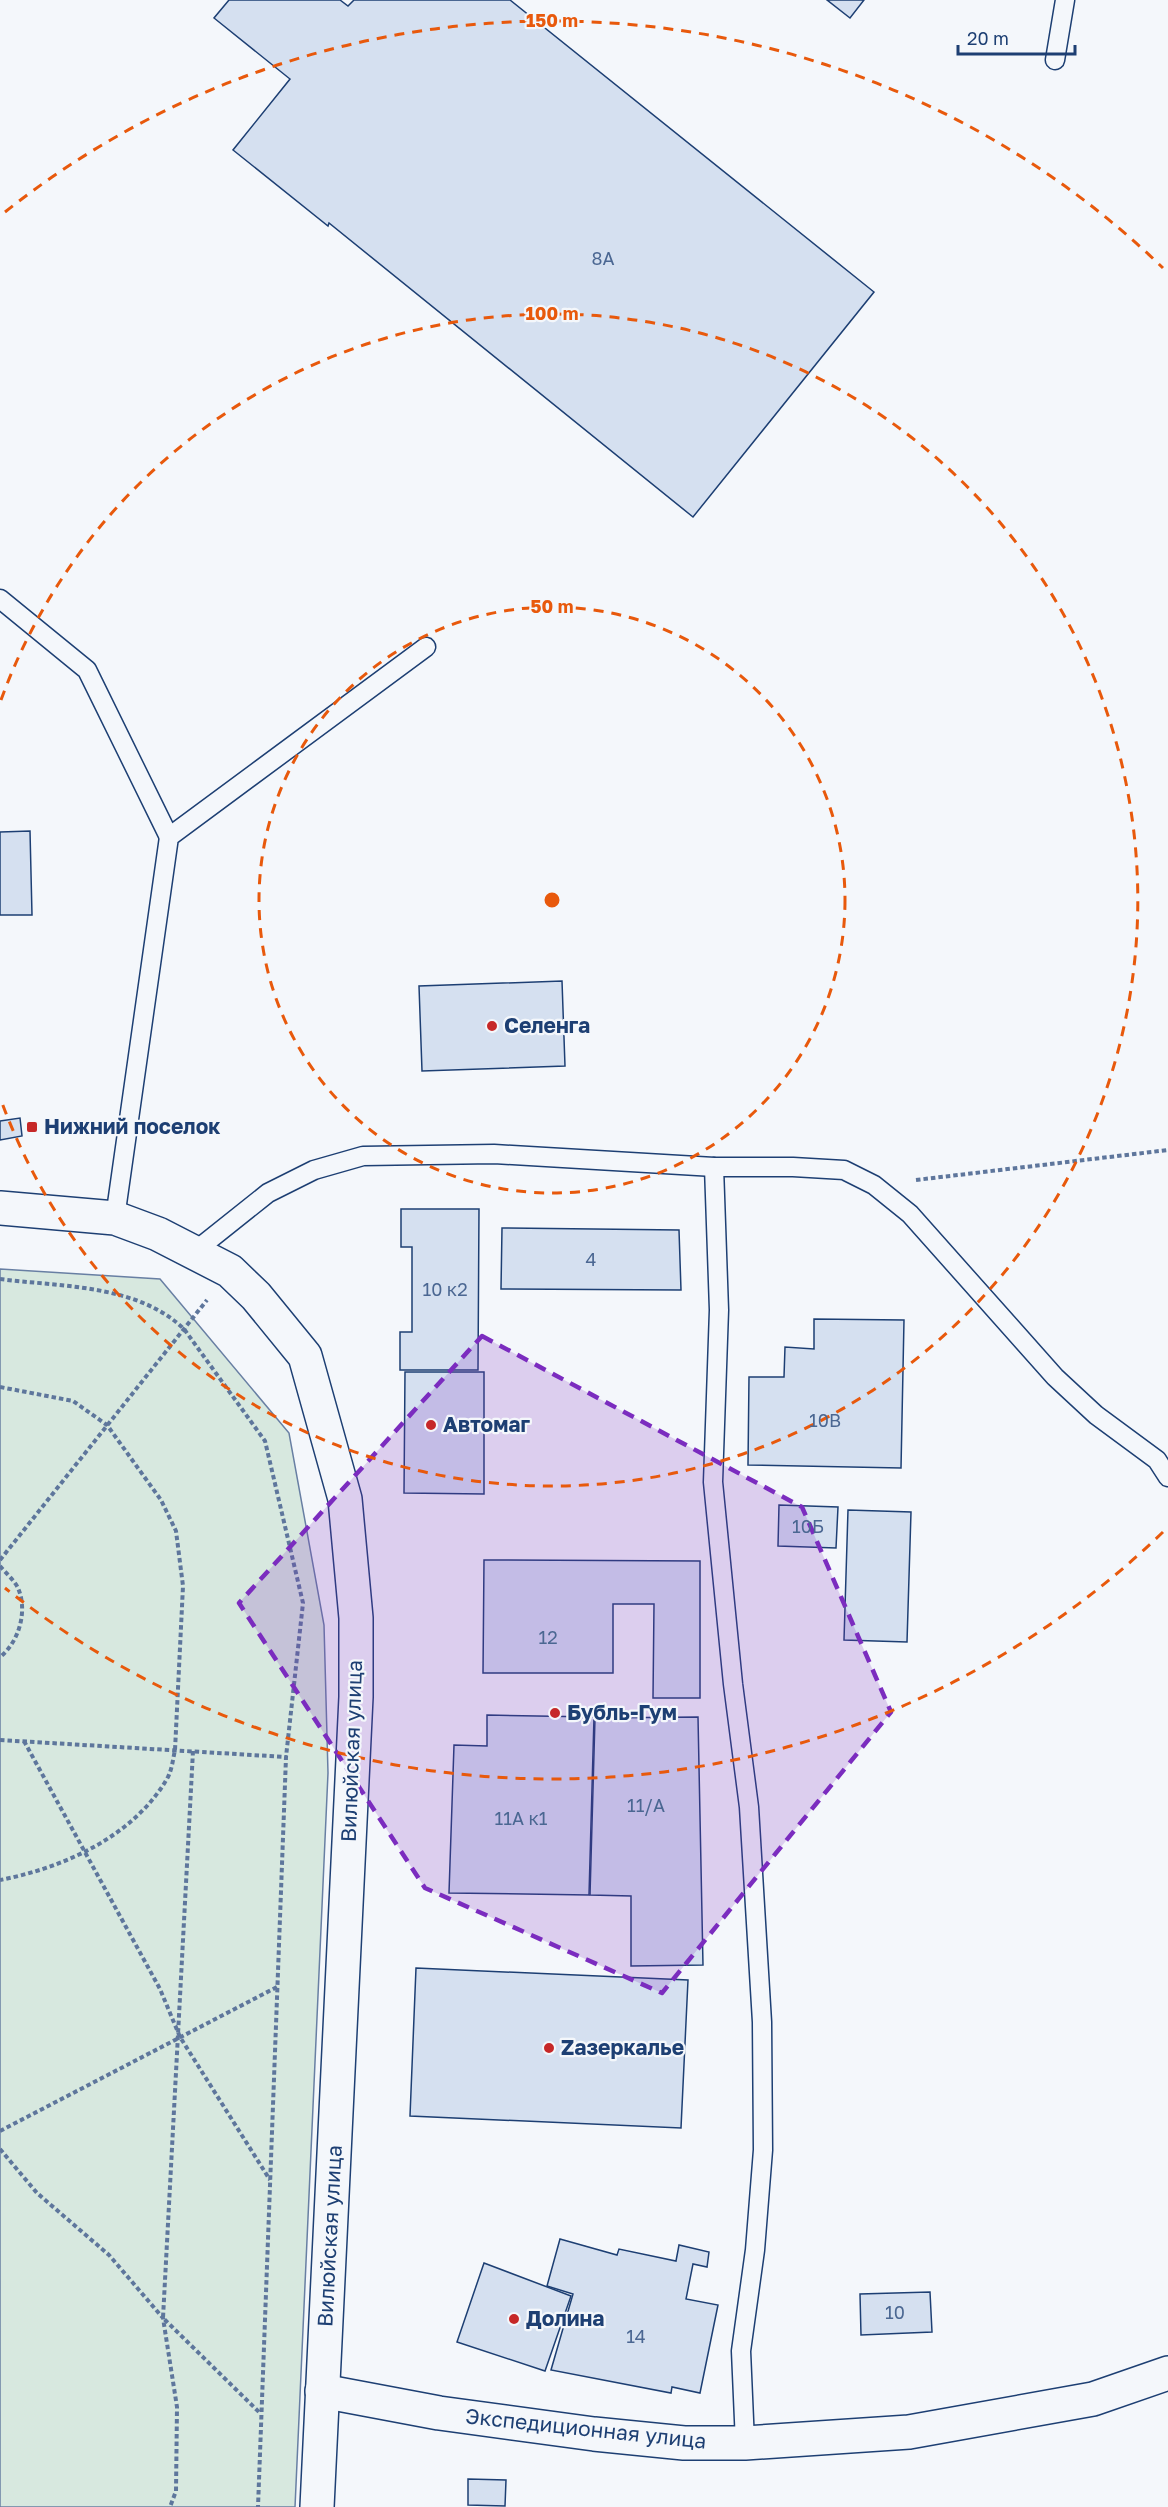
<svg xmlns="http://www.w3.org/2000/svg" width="1168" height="2507" viewBox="0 0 1168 2507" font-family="'Golos Text',sans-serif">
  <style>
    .green { fill: #d7e8df; stroke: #687fa3; stroke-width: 1.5 }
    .building { fill: #d5e0f0; stroke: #1d3f73; stroke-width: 1.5 }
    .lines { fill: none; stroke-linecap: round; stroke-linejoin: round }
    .lane-casing { stroke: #1d3f73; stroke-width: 21 }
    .street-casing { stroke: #1d3f73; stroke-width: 36 }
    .primary-casing { stroke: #1d3f73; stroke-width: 36 }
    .path { stroke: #5e769c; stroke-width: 4; stroke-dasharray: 4.5 3; stroke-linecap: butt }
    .lane { stroke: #f4f7fb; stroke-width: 18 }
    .street { stroke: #f4f7fb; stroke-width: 33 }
    .primary { stroke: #f4f7fb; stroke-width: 33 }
    .marked { fill: #7b2cbf; fill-opacity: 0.2; stroke: #7b2cbf; stroke-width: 4.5; stroke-dasharray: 12 8; stroke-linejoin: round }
    .ring { fill: none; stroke: #e8590c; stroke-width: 3; stroke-dasharray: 10 8 }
    .poi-dot { fill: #c62828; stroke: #f4f7fb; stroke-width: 2 }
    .labels { text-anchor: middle; stroke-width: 4.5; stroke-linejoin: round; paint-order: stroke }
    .number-label { font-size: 18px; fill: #4b6792 }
    .poi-label { font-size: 21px; font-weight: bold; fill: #1d3f73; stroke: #f4f7fb; text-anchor: start }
    .street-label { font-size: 21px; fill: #1d3f73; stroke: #f4f7fb }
    .centre { fill: #e8590c; stroke: #f4f7fb; stroke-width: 3 }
    .ring-label { font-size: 18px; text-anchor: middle; font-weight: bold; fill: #e8590c; stroke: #f4f7fb; stroke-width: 4.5; stroke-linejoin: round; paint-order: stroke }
  </style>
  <rect width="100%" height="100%" fill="#f4f7fb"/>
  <polygon class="green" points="0,1269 160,1279 289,1433 324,1625 328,1773 295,2507 0,2507"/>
  <g class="building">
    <polygon points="229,0 340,0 348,6 354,0 510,0 874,292 693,517 329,223 328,226 233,150 290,79 214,18"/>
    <polygon points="827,0 864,0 850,18"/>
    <polygon points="30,831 32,915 0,915 0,832"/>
    <polygon points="562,981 565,1066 422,1071 419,986"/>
    <polygon points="20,1118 22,1136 0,1140 0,1121"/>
    <polygon points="401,1209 479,1209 478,1370 400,1370 400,1332 412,1332 412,1247 401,1247"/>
    <polygon points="502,1228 679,1230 681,1290 501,1289"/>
    <polygon points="814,1319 904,1320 901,1468 748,1465 749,1377 784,1377 785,1347 814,1349"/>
    <polygon points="405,1372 484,1372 484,1494 404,1493"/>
    <polygon points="779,1505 838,1507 836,1548 778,1546"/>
    <polygon points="848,1510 911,1512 907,1642 844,1640"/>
    <polygon points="484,1560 700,1561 700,1698 653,1698 654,1604 613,1604 613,1673 483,1673"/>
    <polygon points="487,1715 594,1717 589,1895 449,1893 454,1745 487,1746"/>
    <polygon points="698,1717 703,1965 631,1966 631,1896 590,1895 595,1718"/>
    <polygon points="416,1968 688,1980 681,2128 410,2116"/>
    <polygon points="560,2239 617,2255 619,2249 676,2261 679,2245 709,2252 707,2267 693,2264 686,2299 718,2305 700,2393 672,2387 671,2393 551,2370 573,2294 547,2286"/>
    <polygon points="484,2263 571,2296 545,2371 457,2342"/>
    <polygon points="930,2292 932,2332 861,2335 860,2294"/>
    <polygon points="468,2479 506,2480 505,2506 468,2505"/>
  </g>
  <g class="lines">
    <g class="lane-casing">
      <g id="lane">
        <polyline points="1055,60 1065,0"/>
        <polyline points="0,599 87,670 169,837"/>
        <polyline points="714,1167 719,1310 713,1482 733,1684 749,1807 762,2022 763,2150 755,2250 741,2351 745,2443"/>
        <polyline points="115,1218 169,837 426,647"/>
        <polyline points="194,1252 268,1193 314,1170 363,1156 494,1154 714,1167 793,1167 844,1170 874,1185 910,1214 1055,1377 1096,1415 1157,1460 1168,1477"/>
      </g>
    </g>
    <g class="street-casing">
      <polyline id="street" points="322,2391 439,2413 594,2434 684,2443 745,2443 909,2432 1093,2399 1168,2373"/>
    </g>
    <g class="primary-casing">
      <polyline id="primary" points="0,1208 115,1218 158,1234 230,1271 256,1296 305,1356 345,1499 356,1618 356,1697 317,2507"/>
    </g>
    <g class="path">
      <polyline points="916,1180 1168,1150"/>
      <path d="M0,1279C61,1287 137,1284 184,1329L265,1441L303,1603L286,1757"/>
      <path d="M0,1387L73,1401L107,1425L161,1500L176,1531L183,1586L175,1750C173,1759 172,1769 168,1777C135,1836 63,1868 0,1880"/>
      <polyline points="0,1560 207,1300"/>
      <path d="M0,1566C5,1572 14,1580 18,1588C28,1611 19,1642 0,1657"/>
      <polyline points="0,1740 286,1757 258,2507"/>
      <polyline points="24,1741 160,1989 180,2037 270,2180"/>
      <polyline points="193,1751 163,2318 261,2414"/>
      <polyline points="0,2131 277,1987"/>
      <polyline points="0,2149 37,2193 109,2255 163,2318 177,2407 176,2491 170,2507"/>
    </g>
    <use href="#lane" class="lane"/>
    <use href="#street" class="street"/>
    <use href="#primary" class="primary"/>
  </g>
  <path class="marked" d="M482,1336L802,1507L891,1712L662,1993L425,1888L239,1603Z"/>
  <g class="ring">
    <circle cx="552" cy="900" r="293"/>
    <path d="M1 700A586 586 0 1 1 1 1100"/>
    <path d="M1163 1532A879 879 0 0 1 5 1588M5 212A879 879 0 0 1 1163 268"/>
  </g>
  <g class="poi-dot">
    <circle cx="492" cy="1026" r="6"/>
    <rect x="26" y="1121" width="12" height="12" rx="3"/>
    <circle cx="431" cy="1425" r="6"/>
    <circle cx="555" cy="1713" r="6"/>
    <circle cx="549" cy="2048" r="6"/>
    <circle cx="514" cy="2319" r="6"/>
  </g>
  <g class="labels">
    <g class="number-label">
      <text x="603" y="265">8А</text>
      <text x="591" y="1266">4</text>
      <text x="445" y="1296">10 к2</text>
      <text x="825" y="1427">10В</text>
      <text x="808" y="1533">10Б</text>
      <text x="548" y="1644">12</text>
      <text x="646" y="1812">11/А</text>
      <text x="521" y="1825">11А к1</text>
      <text x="895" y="2319">10</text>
      <text x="636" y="2343">14</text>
    </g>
    <g class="poi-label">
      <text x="504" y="1033">Селенга</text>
      <text x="44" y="1134">Нижний поселок</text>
      <text x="443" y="1432">Автомаг</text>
      <text x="567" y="1720">Бубль-Гум</text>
      <text x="561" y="2055">Zазеркалье</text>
      <text x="526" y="2326">Долина</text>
    </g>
    <g class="street-label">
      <text transform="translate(352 1751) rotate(-88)" y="7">Вилюйская улица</text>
      <text transform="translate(330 2236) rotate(-87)" y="7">Вилюйская улица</text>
      <text transform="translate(586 2429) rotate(6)" y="7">Экспедиционная улица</text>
    </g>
  </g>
  <circle cx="552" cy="900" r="9" class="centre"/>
  <g class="ring-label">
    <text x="552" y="27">150 m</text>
    <text x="552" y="320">100 m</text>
    <text x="552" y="613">50 m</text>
  </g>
  <path d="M958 45v9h117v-9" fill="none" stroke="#1d3f73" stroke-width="3"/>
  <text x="967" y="45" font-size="18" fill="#1d3f73" stroke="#f4f7fb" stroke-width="4.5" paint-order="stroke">20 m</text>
</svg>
